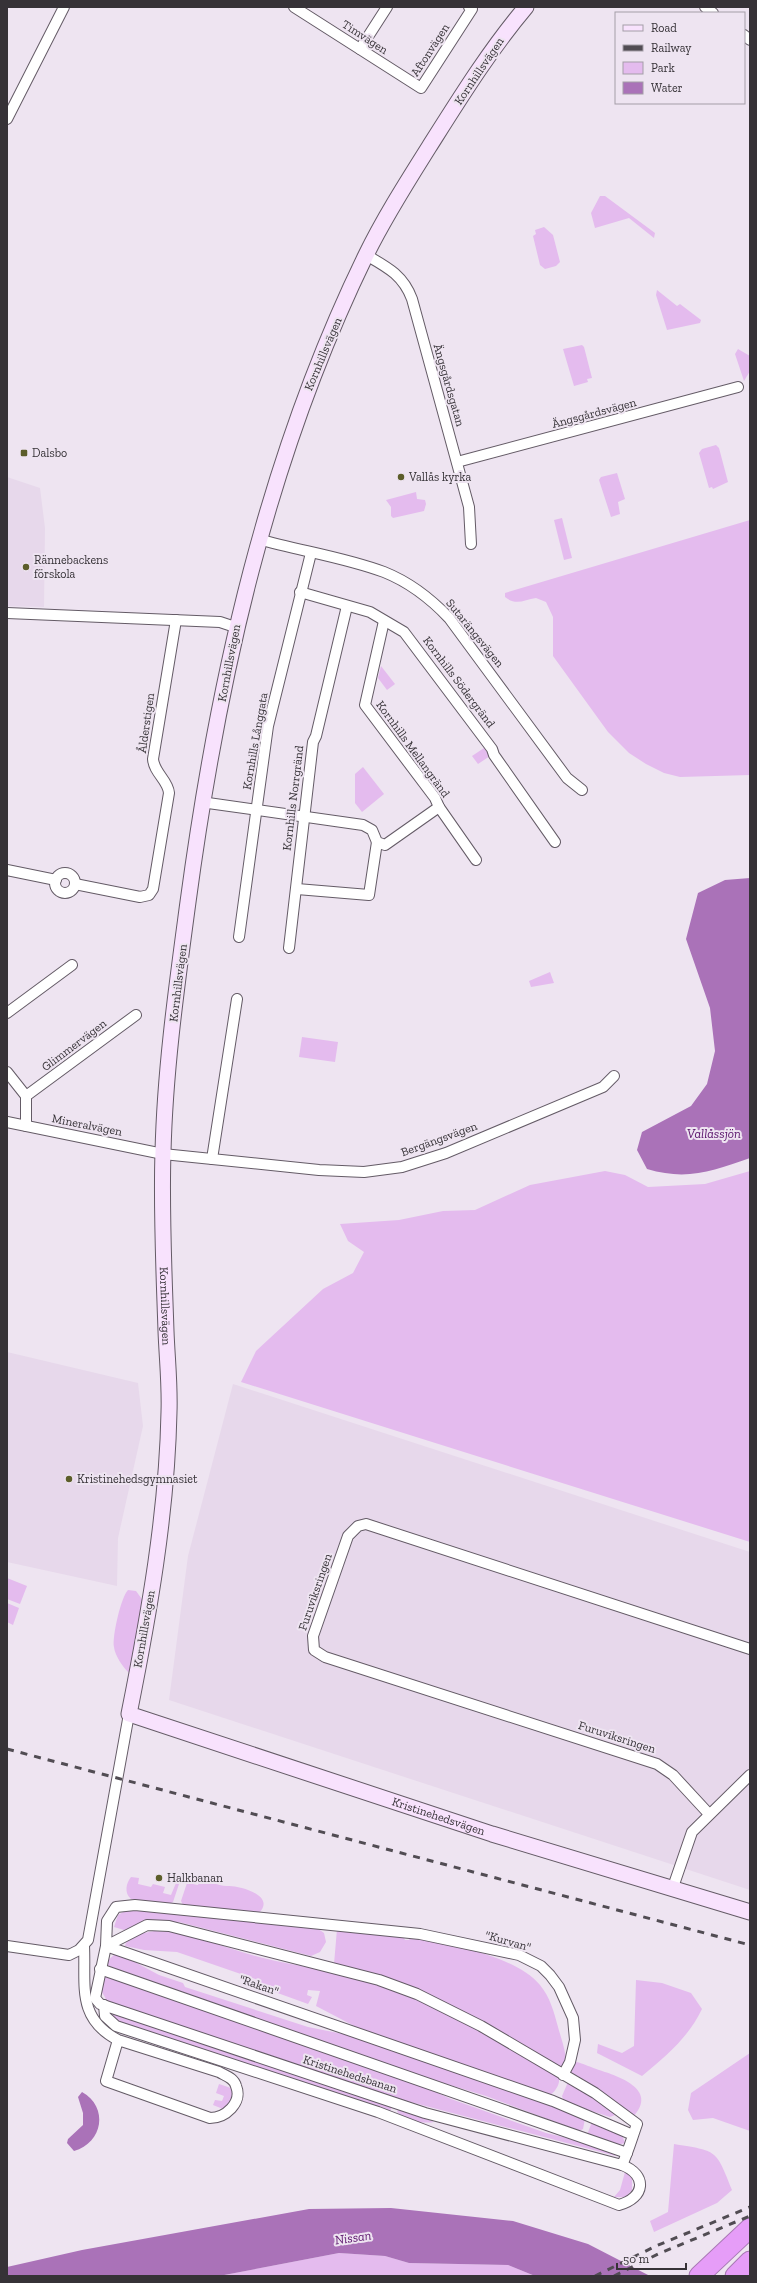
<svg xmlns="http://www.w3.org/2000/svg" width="757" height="2283" viewBox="0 0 757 2283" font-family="'Zilla Slab',serif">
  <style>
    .built { fill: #e7d8eb }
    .green { fill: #e4bbee }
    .water { fill: #aa72b8 }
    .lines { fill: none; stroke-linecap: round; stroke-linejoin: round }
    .street-casing { stroke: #645b66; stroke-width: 12 }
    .secondary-casing { stroke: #645b66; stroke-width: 17 }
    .highway-casing { stroke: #a878b4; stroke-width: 21 }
    .street { stroke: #fff; stroke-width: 10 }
    .secondary { stroke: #f8e2fd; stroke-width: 15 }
    .highway { stroke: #e69df8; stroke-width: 19 }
    .rail { stroke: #514c53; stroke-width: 3; stroke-dasharray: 7 7; stroke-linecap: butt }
    .poi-dot { fill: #5c5d2a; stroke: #eee4f1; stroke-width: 1.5 }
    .labels { text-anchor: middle; stroke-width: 4; stroke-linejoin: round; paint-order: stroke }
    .street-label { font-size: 12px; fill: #363237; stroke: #eee4f1 }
    .poi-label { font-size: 12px; fill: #363237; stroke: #eee4f1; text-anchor: start }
    .water-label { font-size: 13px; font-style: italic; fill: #59116a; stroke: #eee4f1 }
  </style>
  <rect width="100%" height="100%" fill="#eee4f1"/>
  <g class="built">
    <polygon points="7,477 40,488 45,528 44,607 7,606"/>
    <polygon points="7,1352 138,1383 143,1426 118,1538 117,1586 7,1562"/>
    <polygon points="233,1384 750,1552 750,1890 169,1700 188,1556"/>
  </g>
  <g class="green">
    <polygon points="600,196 605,196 655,233 654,238 629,218 595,228 591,213"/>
    <polygon points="544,227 553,235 560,262 556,266 545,269 540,265 533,236 536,234 535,230"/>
    <polygon points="657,290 677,306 680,304 701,320 700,323 667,330 656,295"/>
    <polygon points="582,345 584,347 592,378 587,379 588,382 574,386 563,349"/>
    <polygon points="738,349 750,356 750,371 744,381 735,354"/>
    <polygon points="716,445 719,448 728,482 713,489 712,487 709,488 699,453 702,449"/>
    <polygon points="617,473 625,499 618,502 620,514 611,517 599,480 601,477"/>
    <polygon points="416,492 417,499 425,500 426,504 424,511 393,518 391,516 391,507 386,500"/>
    <polygon points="562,518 572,558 564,560 554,520"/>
    <path d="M750,520V775L680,777L664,773L646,764L629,753L608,732L553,656V617L546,602L536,598C524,600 516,606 505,597V593Z"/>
    <polygon points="381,666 395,684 387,690 378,678"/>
    <polygon points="484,748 490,756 478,764 472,756"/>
    <polygon points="363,767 384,794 362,812 355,803 355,774"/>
    <polygon points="550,972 554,983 531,987 529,981"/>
    <polygon points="302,1037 338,1042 335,1062 299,1057"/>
    <polygon points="605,1171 625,1175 648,1187 705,1184 750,1171 750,1542 241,1382 256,1351 323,1289 353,1273 364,1252 348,1241 340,1224 399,1220 443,1211 475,1210 530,1185"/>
    <polygon points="7,1578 27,1586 20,1604 7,1599"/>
    <path d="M128,1590L136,1591L144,1602L129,1673C123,1667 115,1656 114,1647C112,1637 121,1597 128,1590Z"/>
    <polygon points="7,1603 19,1608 13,1625 7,1622"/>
    <path d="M131,1877L139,1878L138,1884L151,1887L153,1884L165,1887L163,1893L171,1895L176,1883L179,1884L173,1902L169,1904L131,1899C124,1893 126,1883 131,1877Z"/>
    <path d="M200,1878C207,1880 220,1887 228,1886C237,1885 277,1895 259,1913L183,1905L181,1901L187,1883L198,1885Z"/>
    <polygon points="130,1908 317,1928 324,1933 326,1942 320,1952 311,1956 179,1922 154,1922 124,1930 114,1927 118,1915"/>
    <path d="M337,1929L403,1936L405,1940H409L410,1937C447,1944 515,1955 540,1985C550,1997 554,2012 558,2027C561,2038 566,2051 566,2062L561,2068L462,2011L430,1995L334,1964Z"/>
    <path d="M154,1931C185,1931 229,1949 259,1957C301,1968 345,1971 386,1986C448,2008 503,2044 559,2078C560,2085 555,2092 549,2096L360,2029L316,2006L320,1991L308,1990L307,1995L312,1997L308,2004L261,1987V1984L257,1983L258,1980L177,1952L144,1950L125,1946C128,1935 144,1933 154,1931Z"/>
    <polygon points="120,1954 159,1975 183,1983 185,1987 308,2027 358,2037 581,2116 585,2119 583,2129 579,2131 486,2096 414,2074 109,1967 106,1962 114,1955"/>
    <polygon points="103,1976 108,1976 416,2083 451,2099 546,2133 581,2141 612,2152 616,2156 384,2095 107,2001 102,1992"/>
    <path d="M636,1980L662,1983L691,1993L702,2009C688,2038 666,2056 642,2076L597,2053L598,2044L622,2053L634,2046Z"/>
    <polygon points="111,2013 392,2106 390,2112 125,2025 116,2021"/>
    <polygon points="750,2053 750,2131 713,2118 693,2120 688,2110 691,2093"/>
    <path d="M576,2062C583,2063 592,2068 599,2070C618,2076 658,2089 634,2116L569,2073Z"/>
    <polygon points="568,2082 605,2105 615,2115 610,2117 564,2102 562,2096"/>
    <path d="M219,2084L231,2088C235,2098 231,2103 223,2109L213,2105L215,2100L222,2101L224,2096L216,2093Z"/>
    <path d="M399,2109L434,2122C425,2124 401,2121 397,2111Z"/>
    <polygon points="593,2119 622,2135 625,2143 617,2145 587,2135"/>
    <path d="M674,2144C717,2151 716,2149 732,2190L717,2203L654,2232L650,2221L668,2212Z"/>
    <polygon points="625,2172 632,2177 632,2190 626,2197 614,2197 620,2190"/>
    <polygon points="339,2253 385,2256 409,2263 508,2265 535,2276 219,2276"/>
  </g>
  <g class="water">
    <path d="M750,878V1158C713,1171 687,1181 647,1169L637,1150L642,1132L691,1106L707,1084L715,1051L710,1008L686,939L698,893L725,880Z"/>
    <path d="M82,2092C109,2107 103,2143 74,2151L67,2143L68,2139L83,2125V2113L78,2097Z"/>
    <polygon points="391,2208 513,2221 588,2244 650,2276 535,2276 508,2265 409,2263 385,2256 339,2253 219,2276 7,2276 7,2267 82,2250 309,2209"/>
  </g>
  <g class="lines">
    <g class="street-casing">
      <g id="street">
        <polyline points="294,7 421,88 472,9 469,7"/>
        <polyline points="705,7 713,13"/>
        <polyline points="744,35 750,40"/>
        <polyline points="360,49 387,7"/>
        <polyline points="7,119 64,7"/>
        <path d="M366,255C387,267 403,275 412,299L469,507L471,544"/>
        <polyline points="457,462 738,387"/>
        <path d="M258,539C300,551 344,557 384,572C409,582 431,599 449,618L567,778L582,790"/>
        <polyline points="300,592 370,612 404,632 492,749 494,755 555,842"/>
        <polyline points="7,613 220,622 235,627"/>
        <polyline points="384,621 365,705 435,798 439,807 476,860"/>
        <polyline points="201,802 363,825 372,830 377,842 385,845 439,807"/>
        <polyline points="7,870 56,880"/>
        <circle cx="65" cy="883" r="10"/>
        <path d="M75,884L140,897L149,895L153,889L169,793C168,780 154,773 153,759L176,620"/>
        <polyline points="297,889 369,895 377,842"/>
        <polyline points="239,937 268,726 311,553"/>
        <polyline points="289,948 313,742 316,736 347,606"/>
        <polyline points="7,1013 72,965"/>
        <polyline points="7,1072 26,1096 26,1126"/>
        <polyline points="26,1096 136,1015"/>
        <polyline points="7,1122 163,1154 319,1170 364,1172 402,1167 446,1153 603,1087 614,1076"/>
        <polyline points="212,1159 237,999"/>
        <polyline points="709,1814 673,1775 657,1764 325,1657 314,1650 313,1636 348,1536 358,1526 366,1524 750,1649"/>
        <polyline points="672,1890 692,1832 750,1775"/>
        <polyline points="7,1946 69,1955 79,1950 88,1940 129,1714"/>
        <path d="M84,1946C86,1985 76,2018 118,2040L219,2072C226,2076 234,2078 236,2086C243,2103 225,2118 210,2118L106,2081L118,2040"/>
        <polyline points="100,1969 627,2153"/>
        <path d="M104,2005L105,2016L116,2026L378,2112L619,2205C645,2198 648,2175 622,2165"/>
        <path d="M563,2075L570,2062L575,2040L573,2018L559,1987L550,1975L541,1966L519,1955L420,1934L135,1905L116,1907L107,1921L106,1946L147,1925L169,1926L379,1980L417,1994L481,2026L595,2093L637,2124C632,2138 628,2152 622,2165L425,2113L100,2004L95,1998L106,1946L553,2101L633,2135"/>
      </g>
    </g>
    <g class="secondary-casing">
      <g id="secondary">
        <path id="s1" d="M526,7C489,51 460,98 429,147C407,182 384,218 366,255C267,458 218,679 188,902C177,984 165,1068 163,1152C161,1211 164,1271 166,1331C167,1358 170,1385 169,1412C167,1513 149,1614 129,1714L492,1834L750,1912"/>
      </g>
    </g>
    <g class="highway-casing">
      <g id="highway">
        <polyline points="699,2276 750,2228"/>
        <polyline points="735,2276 750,2261"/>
      </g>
    </g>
    <use href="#street" class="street"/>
    <use href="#secondary" class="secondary"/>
    <use href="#highway" class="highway"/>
    <g class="rail">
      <polyline points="7,1749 750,1945"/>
      <polyline points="595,2276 656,2246 750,2207"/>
      <polyline points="614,2276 658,2254 750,2216"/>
    </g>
  </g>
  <g class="poi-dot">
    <rect x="20" y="449" width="8" height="8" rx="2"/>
    <circle cx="401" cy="477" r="4"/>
    <circle cx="26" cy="567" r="4"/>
    <circle cx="69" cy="1479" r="4"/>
    <circle cx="159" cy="1878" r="4"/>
  </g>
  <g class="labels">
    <g class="street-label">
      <text transform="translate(365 37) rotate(33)" y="4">Timvägen</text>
      <text transform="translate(430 50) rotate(-57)" y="4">Aftonvägen</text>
      <text transform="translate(479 71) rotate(-56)" y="4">Kornhillsvägen</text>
      <text transform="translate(323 354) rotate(-67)" y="4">Kornhillsvägen</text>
      <text transform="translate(449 385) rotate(74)" y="4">Ängsgårdsgatan</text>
      <text transform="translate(594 413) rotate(-15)" y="4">Ängsgårdsvägen</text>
      <text transform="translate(475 633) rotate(51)" y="4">Sutarängsvägen</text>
      <text transform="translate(229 663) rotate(-79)" y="4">Kornhillsvägen</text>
      <text transform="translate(459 682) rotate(53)" y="4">Kornhills Södergränd</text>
      <text transform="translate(146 723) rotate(-82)" y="4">Ålderstigen</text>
      <text transform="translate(255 741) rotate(-80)" y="4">Kornhills Långgata</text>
      <text transform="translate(413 749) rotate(54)" y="4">Kornhills Mellangränd</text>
      <text transform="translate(293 798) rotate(-83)" y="4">Kornhills Norrgränd</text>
      <text transform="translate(178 983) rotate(-83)" y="4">Kornhillsvägen</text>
      <text transform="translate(74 1045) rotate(-37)" y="4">Glimmervägen</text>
      <text transform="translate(87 1125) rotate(11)" y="4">Mineralvägen</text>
      <text transform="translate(439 1139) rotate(-20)" y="4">Bergängsvägen</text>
      <text dy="4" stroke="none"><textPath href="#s1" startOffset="1375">Kornhillsvägen</textPath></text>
      <text transform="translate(315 1592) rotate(-71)" y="4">Furuviksringen</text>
      <text transform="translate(144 1629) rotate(-80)" y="4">Kornhillsvägen</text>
      <text transform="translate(617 1737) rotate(18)" y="4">Furuviksringen</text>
      <text dy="4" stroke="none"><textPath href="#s1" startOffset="2112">Kristinehedsvägen</textPath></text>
      <text transform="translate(508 1941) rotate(16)" y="4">"Kurvan"</text>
      <text transform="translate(259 1985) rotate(19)" y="4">"Rakan"</text>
      <text transform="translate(350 2074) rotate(18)" y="4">Kristinehedsbanan</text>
    </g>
    <g class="poi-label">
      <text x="32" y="457">Dalsbo</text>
      <text x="409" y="481">Vallås kyrka</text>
      <text x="34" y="564">Rännebackens<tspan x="34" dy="14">förskola</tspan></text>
      <text x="77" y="1483">Kristinehedsgymnasiet</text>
      <text x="167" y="1882">Halkbanan</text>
    </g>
    <g class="water-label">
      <text x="714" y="1138">Vallåssjön</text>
      <text transform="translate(353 2237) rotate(-8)" y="5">Nissan</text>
    </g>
  </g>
  <rect width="757" height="2283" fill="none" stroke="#363237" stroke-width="16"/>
  <rect x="615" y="12" width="130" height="92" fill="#eee4f1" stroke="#a49da7"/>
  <rect x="623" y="25" width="20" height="6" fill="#f8e2fd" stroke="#a49da7"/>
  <text x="651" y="32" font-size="12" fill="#363237">Road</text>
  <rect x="623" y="45" width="20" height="6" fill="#514c53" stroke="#a49da7"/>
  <text x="651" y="52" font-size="12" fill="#363237">Railway</text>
  <rect x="623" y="62" width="20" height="12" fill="#e4bbee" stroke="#a49da7"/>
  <text x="651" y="72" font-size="12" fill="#363237">Park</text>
  <rect x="623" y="82" width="20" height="12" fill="#aa72b8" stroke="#a49da7"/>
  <text x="651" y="92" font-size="12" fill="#363237">Water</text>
  <path d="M617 2263v6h69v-6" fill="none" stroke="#363237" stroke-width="2"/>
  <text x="623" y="2263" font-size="12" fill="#363237" stroke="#eee4f1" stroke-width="3" paint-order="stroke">50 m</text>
</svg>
